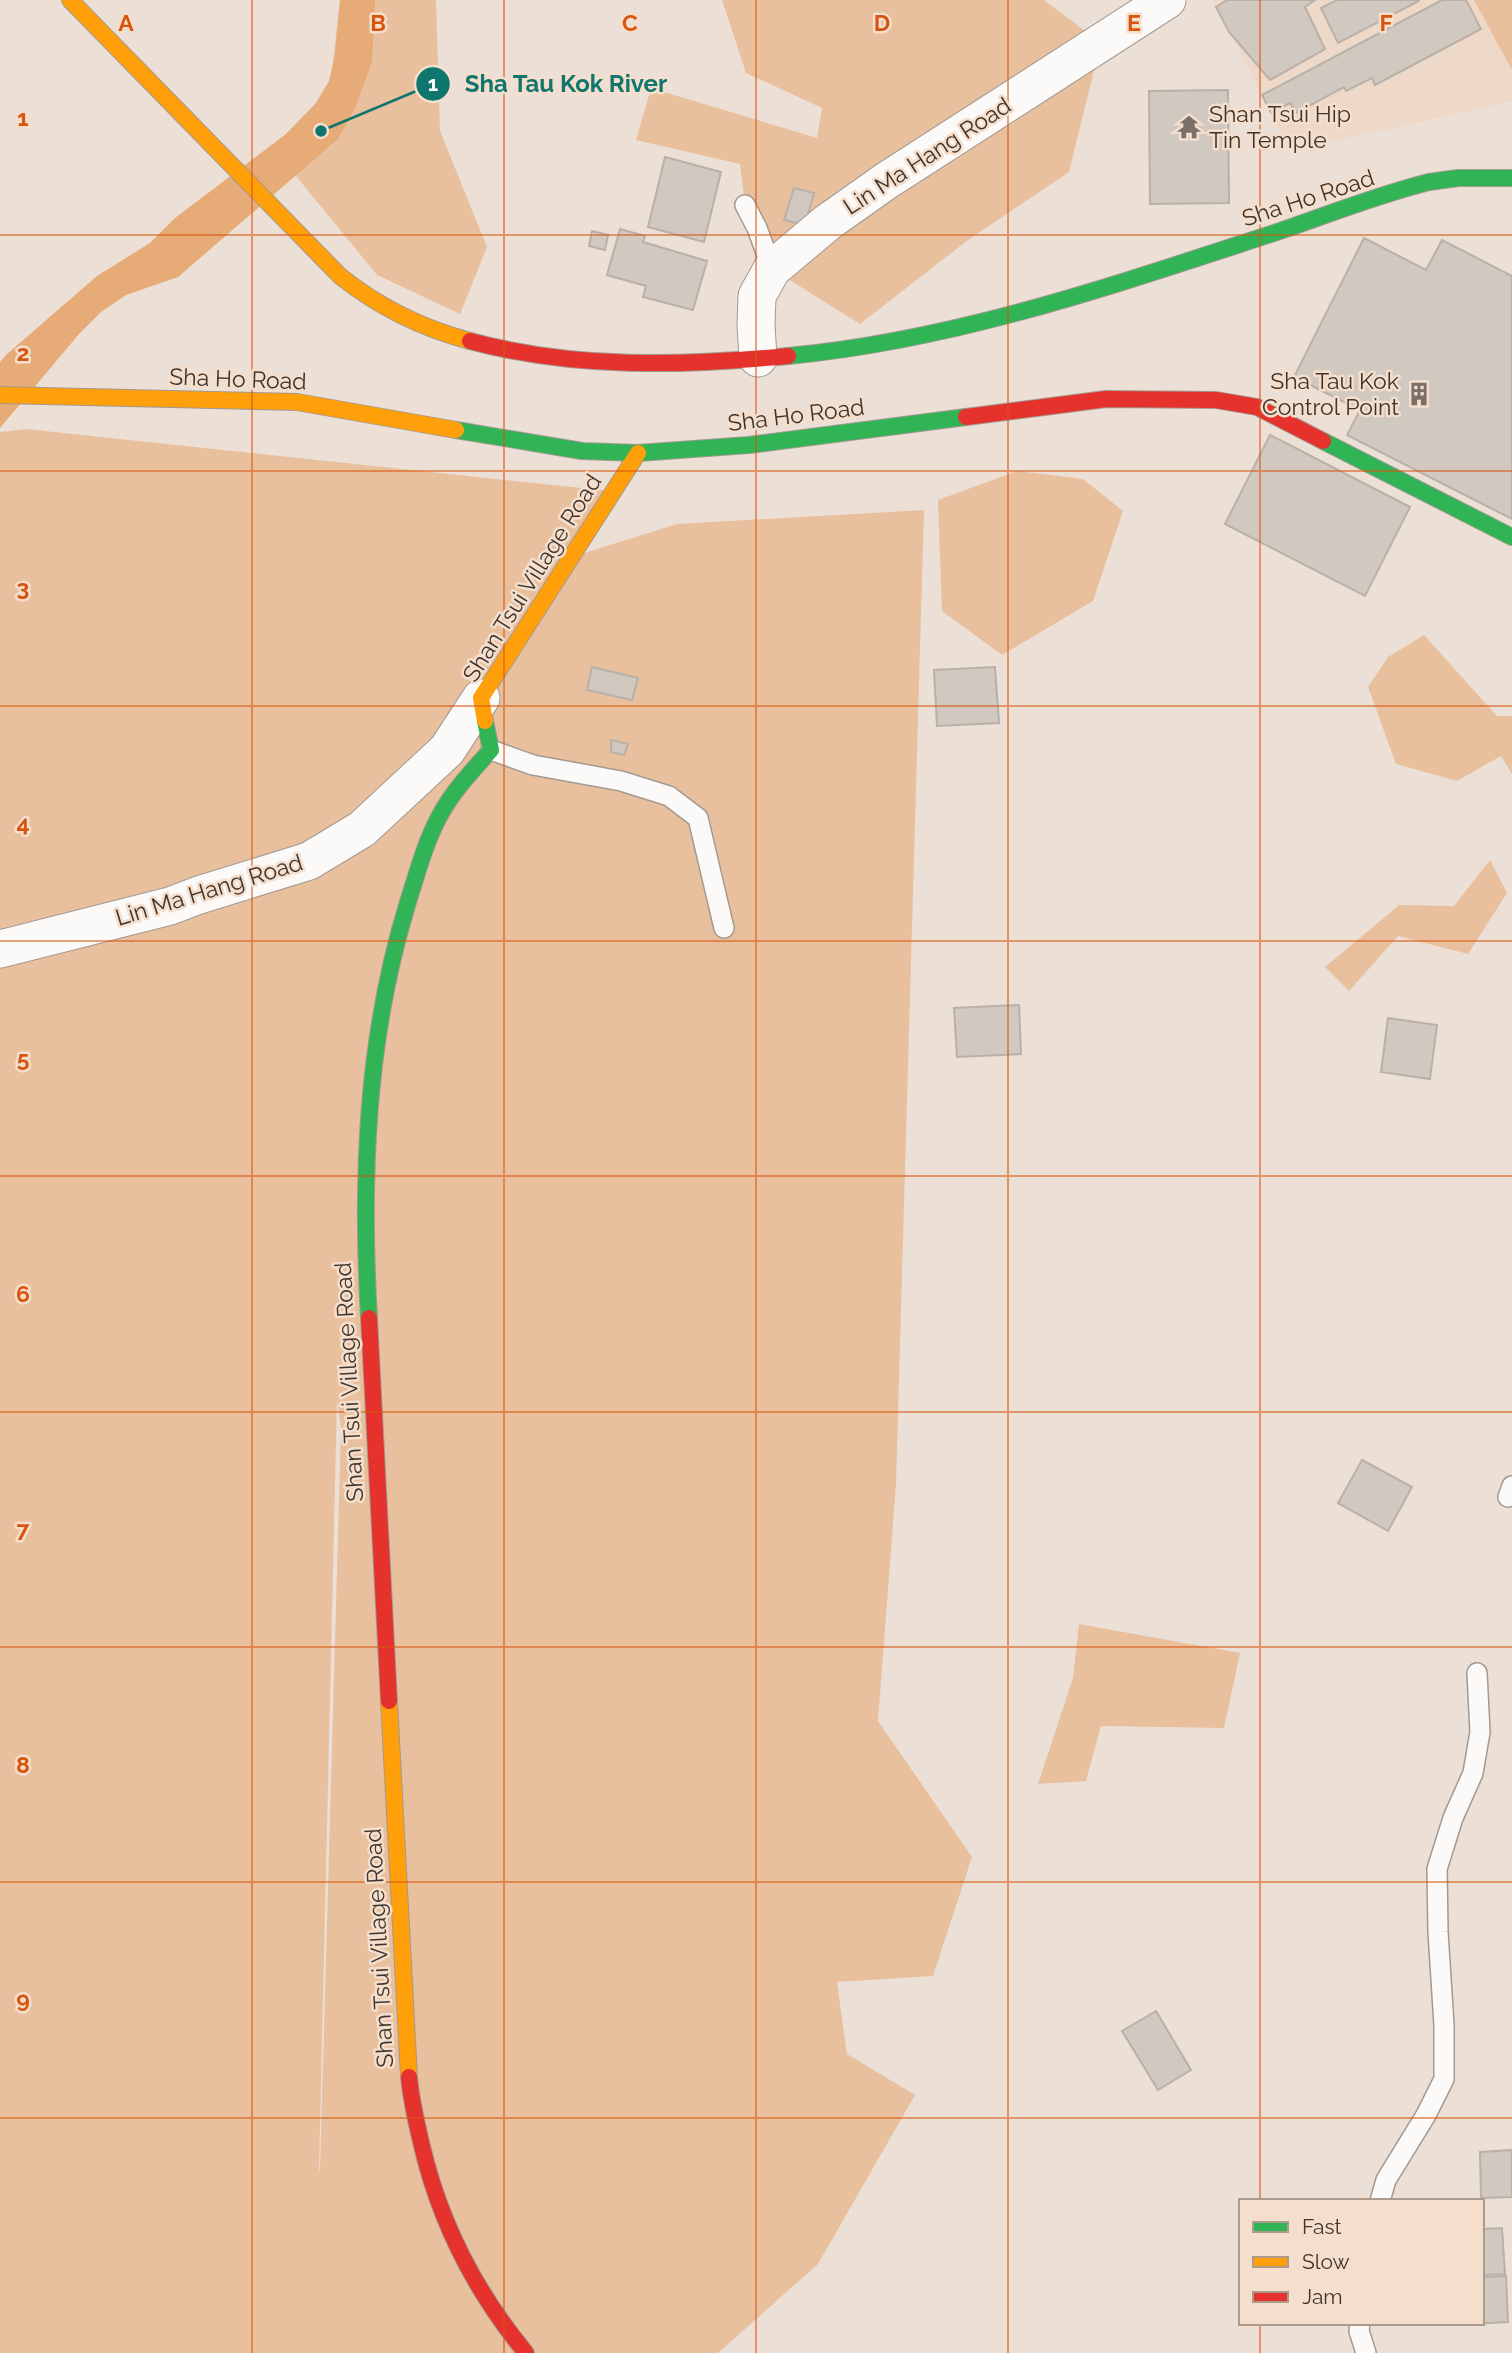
<svg xmlns="http://www.w3.org/2000/svg" width="1512" height="2353" viewBox="0 0 1512 2353" font-family="Raleway,sans-serif">
  <style>
    .built { fill: #eed8c7 }
    .green { fill: #e9c09e; fill-rule: evenodd }
    .water { fill: #e6ab76 }
    .building { fill: #d1c8c0; stroke: #b9b0a8; stroke-width: 2 }
    .lines { fill: none; stroke-linecap: round; stroke-linejoin: round }
    .lane-casing { stroke: #a29991; stroke-width: 22 }
    .street-casing { stroke: #a29991; stroke-width: 39 }
    .fast-casing { stroke: #a29991; stroke-width: 18 }
    .slow-casing { stroke: #a29991; stroke-width: 18 }
    .jam-casing { stroke: #a29991; stroke-width: 18 }
    .lane { stroke: #fcfaf9; stroke-width: 19 }
    .street { stroke: #fcfaf9; stroke-width: 37 }
    .fast { stroke: #30b455; stroke-width: 16 }
    .slow { stroke: #ff9f0a; stroke-width: 16 }
    .jam { stroke: #e5322d; stroke-width: 16 }
    .grid { fill: none; stroke: #d7550f; stroke-width: 2; stroke-opacity: 0.55 }
    .labels { text-anchor: middle; stroke-width: 5; stroke-linejoin: round; paint-order: stroke }
    .poi-label { font-size: 23px; fill: #3e352e; stroke: #f5decc; text-anchor: start }
    .street-label { font-size: 23px; fill: #3e352e; stroke: #f5decc }
    .grid-label { font-size: 23px; text-anchor: middle; font-weight: bold; fill: #d7550f; stroke: #f5decc; stroke-width: 5; stroke-linejoin: round; paint-order: stroke }
    .leader { fill: none; stroke: #0f766e; stroke-width: 2.5 }
    .callout-dot { fill: #0f766e; stroke: #f5decc; stroke-width: 2.5 }
    .mark-label { font-size: 21px; text-anchor: middle; font-weight: bold; fill: #fff }
    .callout-label { font-size: 24px; text-anchor: middle; font-weight: bold; fill: #0f766e; stroke: #f5decc; stroke-width: 5; stroke-linejoin: round; paint-order: stroke }
  </style>
  <rect width="100%" height="100%" fill="#ecdfd5"/>
  <polygon class="built" points="1213,0 1512,0 1512,101 1291,151"/>
  <g class="green">
    <polygon points="340,0 436,0 440,131 487,247 460,314 377,275 296,176 331,79"/>
    <polygon points="722,0 1044,0 1101,43 1069,172 968,240 860,324 772,269 745,205 740,164 636,140 651,88 817,138 822,108 746,73"/>
    <polygon points="1474,0 1512,0 1512,70"/>
    <path d="M26,429L610,491L578,555L677,524L924,510L896,1484L878,1721L972,1857L933,1976L837,1982L847,2054L915,2095L818,2264L718,2353H0V432ZM337,1399L341,1429L320,2170L319,2169Z"/>
    <polygon points="1017,471 1083,479 1123,511 1093,601 1002,655 942,611 938,500"/>
    <polygon points="1424,635 1497,716 1512,716 1512,774 1501,756 1457,781 1396,764 1368,687 1388,657"/>
    <polygon points="1490,860 1507,893 1468,954 1398,936 1349,991 1325,967 1399,905 1454,906"/>
    <polygon points="1079,1624 1240,1653 1224,1728 1101,1726 1086,1781 1038,1784 1073,1678"/>
  </g>
  <polygon class="water" points="340,0 375,0 372,62 355,108 338,139 178,277 126,295 101,312 79,334 0,428 0,362 6,355 97,276 150,243 175,218 286,134 316,103 329,81 335,55"/>
  <g class="building">
    <polygon points="1227,0 1315,0 1305,7 1325,49 1270,80 1229,32 1216,7"/>
    <polygon points="1337,0 1419,0 1419,1 1338,43 1321,8"/>
    <polygon points="1442,0 1466,0 1481,29 1375,85 1372,78 1346,91 1344,87 1296,113 1290,103 1271,113 1262,95"/>
    <polygon points="1228,90 1229,203 1150,204 1149,91"/>
    <polygon points="665,157 721,172 704,242 648,227"/>
    <polygon points="794,188 814,193 805,225 784,220"/>
    <polygon points="620,229 645,236 643,242 707,261 693,310 643,297 646,286 607,275"/>
    <polygon points="592,231 608,235 605,250 589,246"/>
    <polygon points="1364,238 1426,270 1442,240 1512,276 1512,519 1347,435 1360,410 1294,377"/>
    <polygon points="1270,435 1410,507 1365,596 1225,524"/>
    <polygon points="592,667 638,678 632,700 587,690"/>
    <polygon points="995,667 999,723 937,726 934,670"/>
    <polygon points="611,740 628,744 624,755 611,752"/>
    <polygon points="1019,1005 1021,1054 957,1057 954,1008"/>
    <polygon points="1388,1018 1437,1025 1430,1079 1381,1072"/>
    <polygon points="1362,1460 1412,1487 1388,1531 1338,1503"/>
    <polygon points="1156,2011 1191,2070 1158,2090 1122,2031"/>
    <polygon points="1512,2150 1512,2197 1481,2198 1480,2152"/>
    <polygon points="1502,2228 1505,2274 1482,2275 1482,2229"/>
    <polygon points="1506,2276 1508,2322 1455,2325 1455,2323 1482,2323 1482,2277"/>
  </g>
  <g class="lines">
    <g class="lane-casing">
      <g id="lane">
        <polyline points="745,205 757,228 772,269"/>
        <polyline points="491,750 533,765 621,781 669,796 698,818 724,928"/>
        <polyline points="1508,1497 1512,1486"/>
        <polyline points="1380,2201 1386,2180 1426,2115 1444,2079 1444,2025 1438,1932 1437,1869 1453,1818 1473,1773 1480,1732 1477,1673"/>
        <polyline points="1360,2323 1359,2331 1366,2353"/>
      </g>
    </g>
    <g class="street-casing">
      <g id="street">
        <polyline points="758,358 756,325 757,296 772,269 828,222 886,181 1167,0"/>
        <polyline points="0,949 170,906 199,895 309,861 362,829 447,750 481,698"/>
      </g>
    </g>
    <g class="fast-casing">
      <g id="fast">
        <path d="M788,356C957,340 1117,284 1277,232C1327,215 1377,195 1429,182L1458,178H1512"/>
        <polyline points="456,430 582,451 638,453 749,445 966,417"/>
        <polyline points="1323,441 1512,537"/>
        <path d="M369,1318C361,1178 366,1038 408,902C417,874 425,843 439,817C452,792 472,771 491,750L485,721"/>
      </g>
    </g>
    <g class="slow-casing">
      <g id="slow">
        <path d="M70,0L340,276C380,308 421,328 470,341"/>
        <polyline points="0,395 297,402 456,430"/>
        <polyline points="485,721 481,698 638,453"/>
        <polyline points="389,1701 409,2077"/>
      </g>
    </g>
    <g class="jam-casing">
      <g id="jam">
        <path d="M470,341C574,369 683,366 788,356"/>
        <polyline points="966,417 1106,399 1216,400 1257,407 1323,441"/>
        <polyline points="369,1318 389,1701"/>
        <path d="M409,2077C411,2099 416,2121 421,2142C439,2221 474,2290 526,2353"/>
      </g>
    </g>
    <use href="#lane" class="lane"/>
    <use href="#street" class="street"/>
    <use href="#fast" class="fast"/>
    <use href="#slow" class="slow"/>
    <use href="#jam" class="jam"/>
  </g>
  <path class="grid" d="M252,0V2353M504,0V2353M756,0V2353M1008,0V2353M1260,0V2201M0,235H1512M0,471H1512M0,706H1512M0,941H1512M0,1176H1512M0,1412H1512M0,1647H1512M0,1882H1512M0,2118H1512M1260,2323V2353"/>
  <defs>
    <g id="temple-bare" transform="scale(1.89)"><path d="M0-6L5-2H3V0L6.5 2.5H4V6H1.5V3h-3V6H-4V2.5H-6.5L-3 0V-2H-5Z" fill="#7b7068" stroke="#f5decc" stroke-width="2.5" paint-order="stroke"/></g>
    <g id="building-bare" transform="scale(1.89)"><path d="M-4-6H4V6H1V3H-1V6H-4ZM-2.5-4.3h1.7v1.8h-1.7ZM.8-4.3h1.7v1.8H.8ZM-2.5-1h1.7V.8h-1.7ZM.8-1h1.7V.8H.8Z" fill="#7b7068" stroke="#f5decc" stroke-width="2.5" paint-order="stroke"/></g>
  </defs>
  <g fill-rule="evenodd">
    <use href="#temple-bare" x="1189" y="127"/>
    <use href="#building-bare" x="1419" y="394"/>
  </g>
  <g class="labels">
    <g class="poi-label">
      <text x="1209" y="122">Shan Tsui Hip<tspan x="1209" dy="26">Tin Temple</tspan></text>
      <text x="1399" y="389" text-anchor="end">Sha Tau Kok<tspan x="1399" dy="26">Control Point</tspan></text>
    </g>
    <g class="street-label">
      <text transform="translate(927 156) rotate(-33)" y="8">Lin Ma Hang Road</text>
      <text transform="translate(1308 198) rotate(-18)" y="8">Sha Ho Road</text>
      <text transform="translate(238 379) rotate(2)" y="8">Sha Ho Road</text>
      <text transform="translate(796 415) rotate(-7)" y="8">Sha Ho Road</text>
      <text transform="translate(532 578) rotate(-58)" y="8">Shan Tsui Village Road</text>
      <text transform="translate(209 890) rotate(-17)" y="8">Lin Ma Hang Road</text>
      <text transform="translate(349 1382) rotate(-93)" y="8">Shan Tsui Village Road</text>
      <text transform="translate(379 1948) rotate(-93)" y="8">Shan Tsui Village Road</text>
    </g>
  </g>
  <g class="grid-label">
    <text x="126" y="31">A</text>
    <text x="378" y="31">B</text>
    <text x="630" y="31">C</text>
    <text x="882" y="31">D</text>
    <text x="1134" y="31">E</text>
    <text x="1386" y="31">F</text>
    <text x="23" y="126">1</text>
    <text x="23" y="361">2</text>
    <text x="23" y="596">3</text>
    <text x="23" y="832">4</text>
    <text x="23" y="1067">5</text>
    <text x="23" y="1302">6</text>
    <text x="23" y="1537">7</text>
    <text x="23" y="1773">8</text>
    <text x="23" y="2008">9</text>
  </g>
  <path class="leader" d="M321 131L433 84"/>
  <g class="callout-dot">
    <circle cx="321" cy="131" r="7"/>
    <circle cx="433" cy="84" r="18"/>
  </g>
  <g class="mark-label">
    <text x="433" y="91">1</text>
  </g>
  <g class="callout-label">
    <text x="566" y="92">Sha Tau Kok River</text>
  </g>
  <rect x="1239" y="2199" width="245" height="126" fill="#f5decc" stroke="#ac9a8d" stroke-width="2"/>
  <rect x="1253" y="2222" width="35" height="10" fill="#30b455" stroke="#ac9a8d" stroke-width="2"/>
  <text x="1302" y="2234" font-size="21" fill="#3e352e">Fast</text>
  <rect x="1253" y="2257" width="35" height="10" fill="#ff9f0a" stroke="#ac9a8d" stroke-width="2"/>
  <text x="1302" y="2269" font-size="21" fill="#3e352e">Slow</text>
  <rect x="1253" y="2292" width="35" height="10" fill="#e5322d" stroke="#ac9a8d" stroke-width="2"/>
  <text x="1302" y="2304" font-size="21" fill="#3e352e">Jam</text>
</svg>
